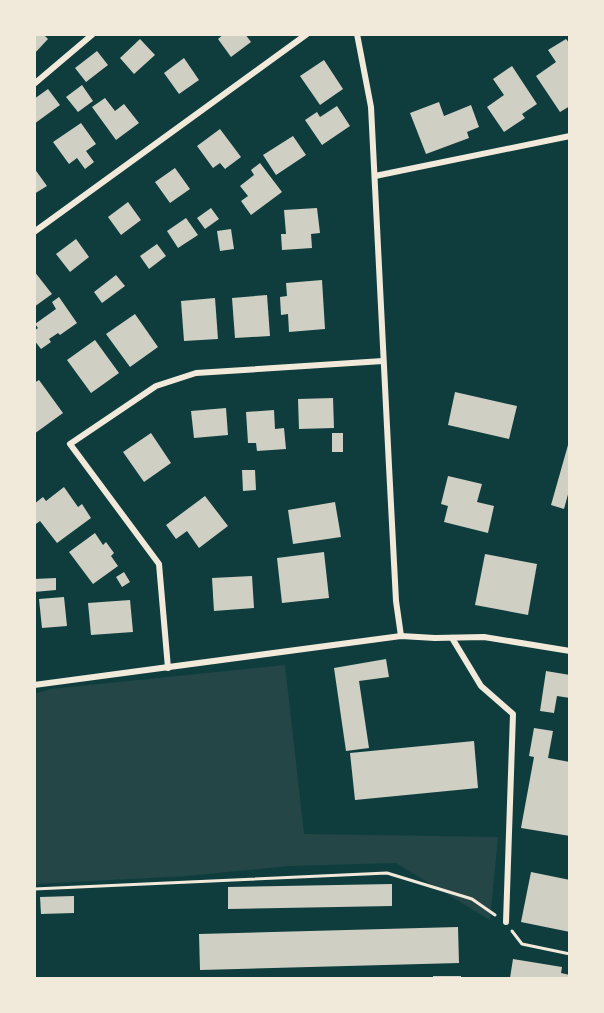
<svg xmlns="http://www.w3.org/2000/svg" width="604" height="1013" viewBox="0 0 604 1013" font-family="'Golos Text',sans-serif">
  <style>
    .green { fill: #244646 }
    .building { fill: #cfcfc3 }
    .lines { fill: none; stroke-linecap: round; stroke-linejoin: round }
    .path { stroke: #f1e9da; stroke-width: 3 }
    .minor { stroke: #f1e9da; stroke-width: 6 }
  </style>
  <rect width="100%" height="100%" fill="#0f3d3e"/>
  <polygon class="green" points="285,665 304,834 498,837 490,920 396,863 289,866 186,876 35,884 35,694 50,689"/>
  <g class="building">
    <polygon points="34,34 43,34 48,39 34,54"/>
    <polygon points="224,34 245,34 251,42 231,57 218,39"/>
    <polygon points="140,39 155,55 134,74 120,58"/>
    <polygon points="566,39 570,44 570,106 560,112 536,76 556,62 548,50"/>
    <polygon points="97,51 108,65 86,82 75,68"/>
    <polygon points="184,58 199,80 179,94 164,73"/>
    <polygon points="324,60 343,89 320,105 300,76"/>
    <polygon points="512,66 537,104 522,114 525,118 504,132 487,107 504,95 493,79"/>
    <polygon points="82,85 93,101 78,112 66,97"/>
    <polygon points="48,89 60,105 34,124 34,99"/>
    <polygon points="105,98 115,111 124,104 139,123 116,140 92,107"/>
    <polygon points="439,102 444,116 471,105 479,127 467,132 469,138 426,154 410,113"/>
    <polygon points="337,106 350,126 322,145 305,120 317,112 320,117"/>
    <polygon points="81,123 96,144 86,151 94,162 85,169 77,158 69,164 53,142"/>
    <polygon points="220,129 241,157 225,169 220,163 213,168 197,146"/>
    <polygon points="293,136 306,155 276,175 263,155"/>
    <polygon points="260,163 282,192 251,215 241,201 248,196 240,186 254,175 251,170"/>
    <polygon points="34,168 47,186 34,194"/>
    <polygon points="175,168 190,189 170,203 155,182"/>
    <polygon points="128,202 141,220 121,235 108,217"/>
    <polygon points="211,208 219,219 205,229 197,218"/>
    <polygon points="317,208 320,233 311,234 312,248 282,250 281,234 286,234 284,210"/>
    <polygon points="186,218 198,235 178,248 167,231"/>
    <polygon points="231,229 234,249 220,251 217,231"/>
    <polygon points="76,239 89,257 70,272 56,254"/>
    <polygon points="157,244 166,256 149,269 140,256"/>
    <polygon points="34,271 52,294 34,307"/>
    <polygon points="116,275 125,286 102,303 94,292"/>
    <polygon points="322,280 325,329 289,332 288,314 281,315 280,297 287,296 286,283"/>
    <polygon points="267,295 270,336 235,338 232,298"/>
    <polygon points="59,297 77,323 60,335 58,333 49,339 51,342 41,349 34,340 34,331 38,328 35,324 56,309 52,302"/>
    <polygon points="215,298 218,339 184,341 181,301"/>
    <polygon points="135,314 158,347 130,367 106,334"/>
    <polygon points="95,340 119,373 91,393 67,360"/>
    <polygon points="39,380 63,413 34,434 34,383"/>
    <polygon points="455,392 517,406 509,439 448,425"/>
    <polygon points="333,398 334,428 299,429 298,399"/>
    <polygon points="226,408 228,435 194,438 191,411"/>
    <polygon points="274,410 275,429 284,428 286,449 257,451 256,443 248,443 246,412"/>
    <polygon points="151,433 171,463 144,482 123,452"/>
    <rect x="332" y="433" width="11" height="19"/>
    <polygon points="570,438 570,487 564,509 551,505"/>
    <polygon points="242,470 255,470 256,490 243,491"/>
    <polygon points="448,476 482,484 477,502 494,506 488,533 444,522 448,506 441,504"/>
    <polygon points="64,487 78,507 82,504 91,518 57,543 40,521 36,524 34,521 34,504 43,497 46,501"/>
    <polygon points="205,496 228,526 199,548 187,531 176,539 166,525"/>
    <polygon points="335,502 341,537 293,544 288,510"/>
    <polygon points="95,533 103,545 106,542 114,553 111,556 118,566 93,584 69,552"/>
    <polygon points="324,552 329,598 282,603 277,558"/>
    <polygon points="485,554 537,564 528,615 475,605"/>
    <polygon points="124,572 130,582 122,587 116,577"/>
    <polygon points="252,576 254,608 214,611 212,578"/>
    <polygon points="56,578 56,590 34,592 34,579"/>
    <polygon points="64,597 67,626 42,628 39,599"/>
    <polygon points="130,600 133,632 91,635 88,603"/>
    <polygon points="386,659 389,677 359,681 369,748 346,751 334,668"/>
    <polygon points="546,671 570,675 570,698 557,696 554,713 540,711"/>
    <polygon points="534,728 553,731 548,758 570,762 570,836 521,828 534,757 529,756"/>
    <polygon points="474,741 478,788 355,800 350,753"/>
    <polygon points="531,872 570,880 570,932 521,922"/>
    <polygon points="392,884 392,906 228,909 228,887"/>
    <polygon points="74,896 74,913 41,914 40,897"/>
    <polygon points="458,927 459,963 200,970 199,934"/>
    <polygon points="513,959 562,967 561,973 570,975 570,978 510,978"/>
    <rect x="433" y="976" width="28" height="2"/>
  </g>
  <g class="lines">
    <g class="path">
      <polyline points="34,889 387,873 472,899 495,915"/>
      <polyline points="512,931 522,944 570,954"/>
    </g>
    <g class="minor">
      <polyline points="357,34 371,107 389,466 396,601 401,636"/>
      <polyline points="34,84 93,34"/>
      <polyline points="375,176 570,136"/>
      <polyline points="34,232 307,34"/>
      <polyline points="452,638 481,686 513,714 506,922"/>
      <polyline points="168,668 159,564 70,444 156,386 196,373 383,361"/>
      <polyline points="34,685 401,636 435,638 484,637 570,651"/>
    </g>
  </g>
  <rect width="604" height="1013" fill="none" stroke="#f1e9da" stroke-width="72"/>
</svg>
